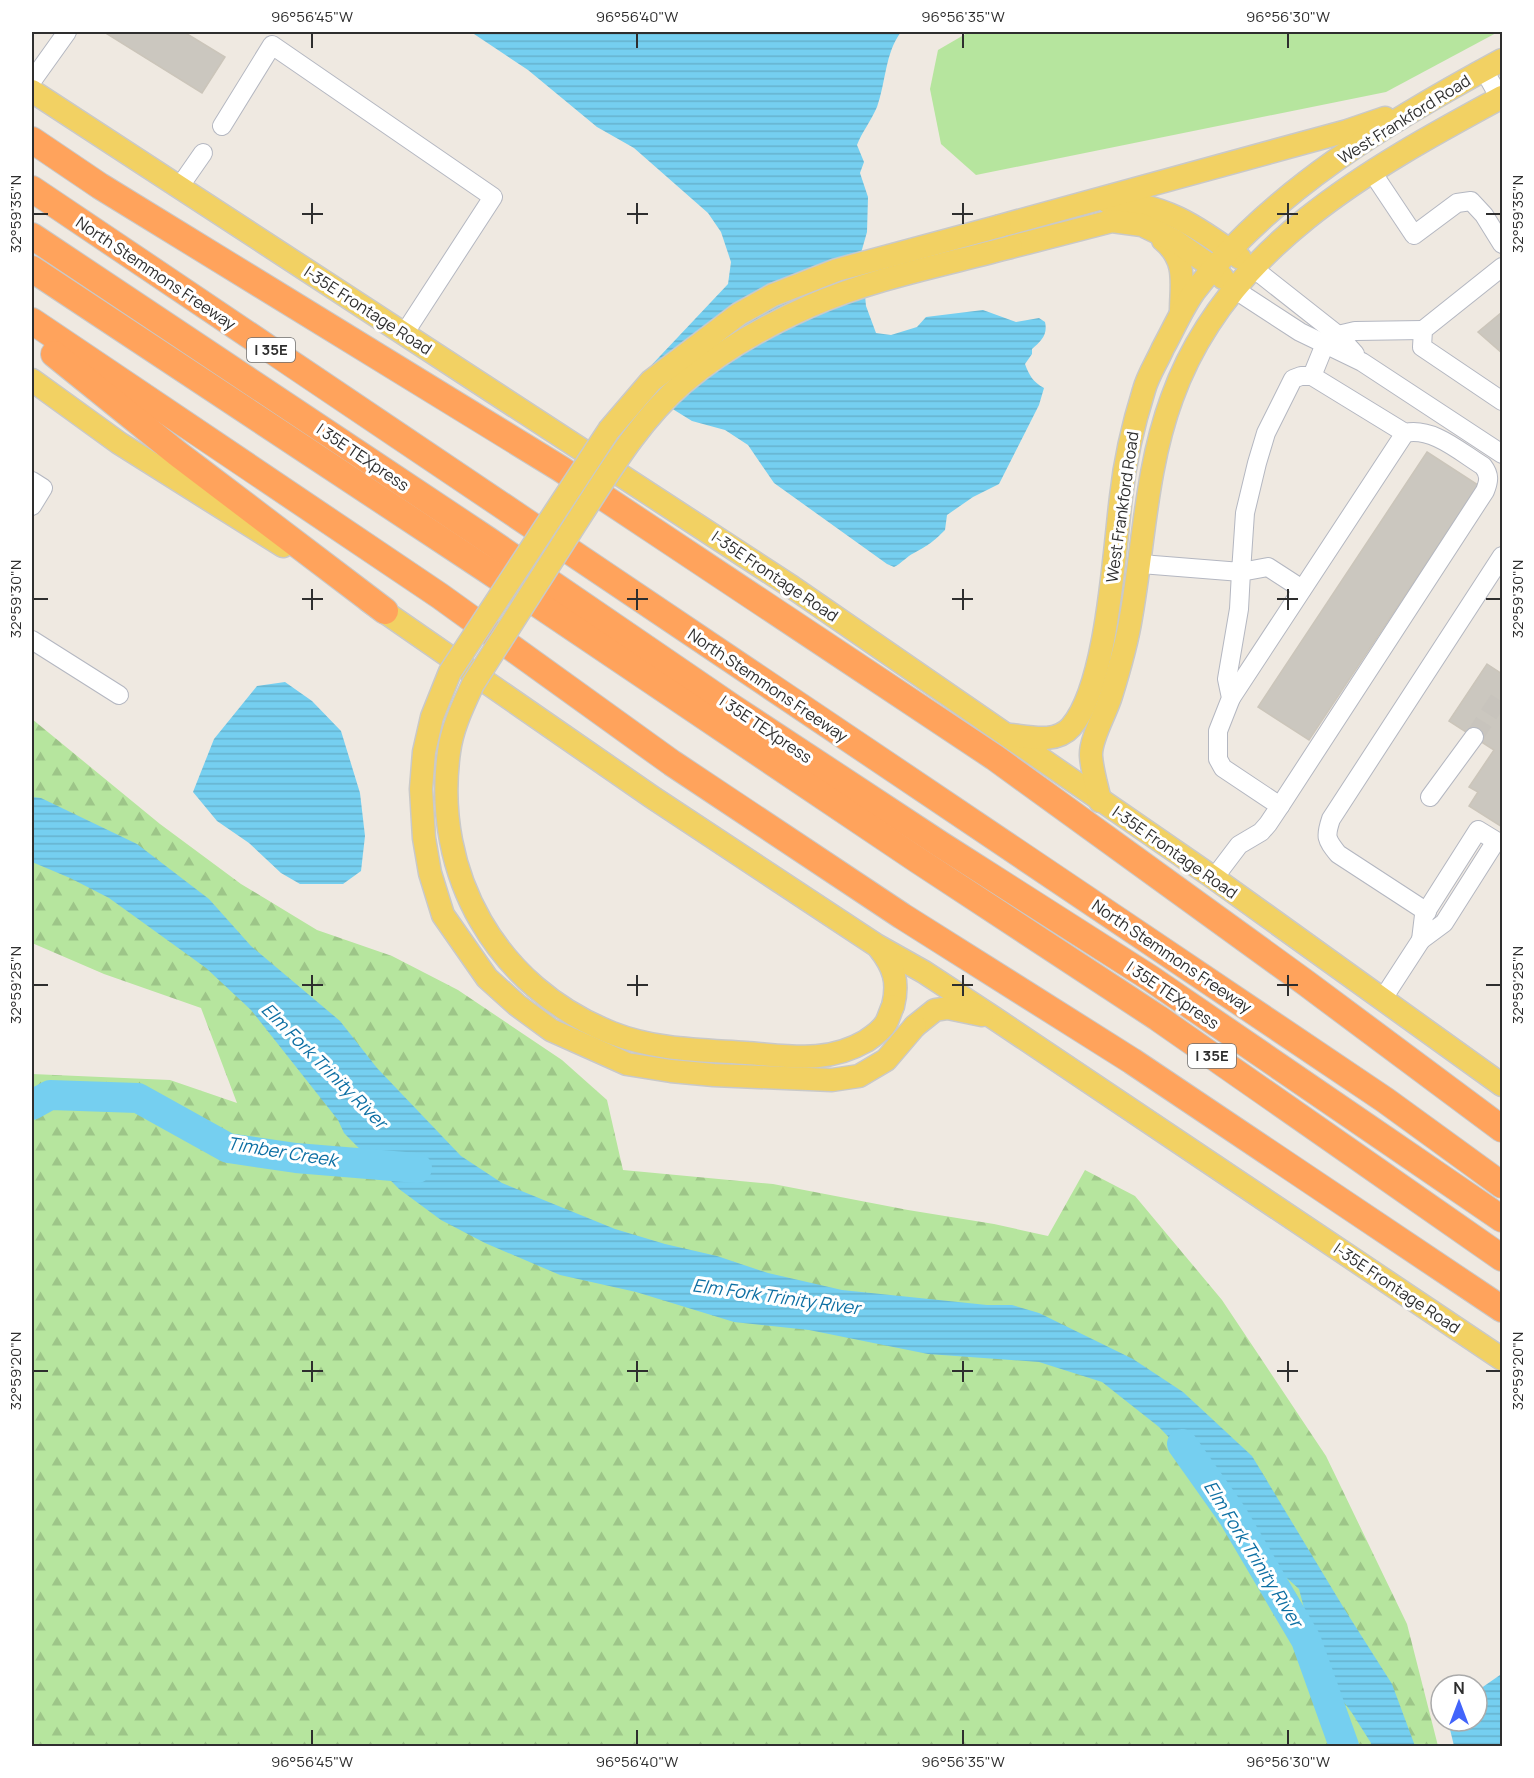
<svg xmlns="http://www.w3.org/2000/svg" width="1534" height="1778" viewBox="0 0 1534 1778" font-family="Manrope,sans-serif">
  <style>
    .grass { fill: #b6e59e }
    .forest { fill: url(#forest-firs) }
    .water { fill: url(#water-rules) }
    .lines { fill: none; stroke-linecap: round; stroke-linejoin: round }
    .river { stroke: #75cff0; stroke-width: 30 }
    .building { fill: #cbc7bf; stroke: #cbc5ba; stroke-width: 1.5 }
    .minor-tunnel { stroke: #c8c4bd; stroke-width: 18; stroke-dasharray: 18 9; stroke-linecap: butt }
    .minor-casing { stroke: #b4b7c1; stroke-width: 20 }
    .major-casing { stroke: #c9c9c9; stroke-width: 25 }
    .highway-casing { stroke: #c9c9c9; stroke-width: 28 }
    .minor { stroke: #fff; stroke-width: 18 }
    .major { stroke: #f2d163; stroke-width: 22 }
    .highway { stroke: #ffa35c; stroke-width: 26 }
    .major-bridge-casing { stroke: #c9c9c9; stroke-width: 25; stroke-linecap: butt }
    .major-bridge { stroke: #f2d163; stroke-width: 22 }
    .ticks { fill: none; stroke: #2e2e2e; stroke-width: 2 }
    .labels { text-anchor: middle; stroke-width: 6; stroke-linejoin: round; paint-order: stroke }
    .shield { fill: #fff; stroke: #6d6d6d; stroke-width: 1.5 }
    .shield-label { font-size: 15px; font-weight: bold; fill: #2e2e2e }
    .street-label { font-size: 16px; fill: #2e2e2e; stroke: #fff }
    .water-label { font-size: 18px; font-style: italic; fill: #0d6fa3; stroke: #fff }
    .neatline { fill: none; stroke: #2e2e2e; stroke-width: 2 }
    .ticks-label { font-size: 15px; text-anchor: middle; fill: #2e2e2e }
  </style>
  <defs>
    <pattern id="forest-firs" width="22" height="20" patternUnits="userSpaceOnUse" patternTransform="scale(1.5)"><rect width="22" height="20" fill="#b6e59e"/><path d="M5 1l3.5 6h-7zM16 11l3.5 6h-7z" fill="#9dc588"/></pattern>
    <pattern id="water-rules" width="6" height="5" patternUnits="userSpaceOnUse" patternTransform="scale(1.5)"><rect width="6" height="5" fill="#75cff0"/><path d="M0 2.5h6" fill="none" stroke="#66b2ce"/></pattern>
  </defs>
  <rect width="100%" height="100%" fill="#efe9e1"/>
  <polygon class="grass" points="969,32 1498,32 1386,92 976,175 941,144 930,89 938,50"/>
  <polygon class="forest" points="32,719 160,824 241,884 317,930 392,956 458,990 562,1060 607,1100 623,1170 773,1184 908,1210 994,1224 1048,1236 1085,1170 1135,1196 1222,1300 1326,1456 1407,1624 1438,1746 32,1746 32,1074 170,1080 237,1103 201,1008 104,974 32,943"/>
  <g class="water">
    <path d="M471,32H901C885,53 886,82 877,107C871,121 862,132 857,145L864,162L860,173L868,197L867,232L861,253L866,306L876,333L891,335L917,327L926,317L983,310L1016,322L1039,318L1045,322C1048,335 1041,341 1032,349V354L1025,364C1029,375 1033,382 1044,388L1039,405L999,484L973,497L947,515L945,530C932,543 930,544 914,553C906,557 902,563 894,567L887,564L774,483L748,445L725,430L692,421L671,408L645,372L728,284L731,262L721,232L708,213L634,148L597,127L528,70Z"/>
    <polygon points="285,682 312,701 341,731 360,793 365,836 361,871 343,884 300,884 281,873 249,843 217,821 193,792 214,739 257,686"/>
    <polygon points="32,797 41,798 137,844 209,899 251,946 340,1021 377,1068 461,1156 502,1183 615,1229 665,1244 717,1256 768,1273 842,1290 987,1305 1012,1305 1039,1313 1133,1359 1183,1392 1252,1456 1345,1610 1392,1684 1415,1746 1370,1746 1371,1743 1352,1713 1334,1689 1311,1664 1305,1637 1305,1612 1299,1589 1279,1571 1261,1550 1250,1530 1214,1485 1159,1427 1102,1382 1039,1362 928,1354 809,1330 734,1322 636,1292 560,1275 485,1243 441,1220 399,1189 344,1133 338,1120 251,1010 206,968 109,898 70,878 32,862"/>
    <polygon points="1500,1675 1502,1678 1502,1746 1454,1746 1448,1721 1477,1721 1477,1691"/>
  </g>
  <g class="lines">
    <g class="river">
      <polyline points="32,1105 50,1095 138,1098 228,1148 296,1158 417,1168"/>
      <polyline points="1182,1444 1233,1516 1306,1640 1344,1746"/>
    </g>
  </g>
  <g class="building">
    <polygon points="104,32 184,32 225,57 202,93"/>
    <polygon points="1502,312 1502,353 1478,332"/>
    <polygon points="1427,452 1478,485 1309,740 1258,707"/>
    <polygon points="1487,664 1502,674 1502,827 1469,806 1478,792 1469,787 1494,750 1449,721"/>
  </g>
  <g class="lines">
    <polyline class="minor-tunnel" points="1474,737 1502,694"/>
    <g class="minor-casing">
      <g id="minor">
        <polyline points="1484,70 1502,102"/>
        <polyline points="32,81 67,32"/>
        <polyline points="222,126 272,45 493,197 404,334"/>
        <polyline points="1372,172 1414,235 1457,203 1471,201 1484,215 1502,244"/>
        <polyline points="180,186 203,153"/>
        <polyline points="1502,267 1423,330 1422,347 1502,401"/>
        <polyline points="1253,268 1338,335 1355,354"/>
        <polyline points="1234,289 1300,332 1362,362 1502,454"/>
        <polyline points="1338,335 1355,331 1423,330"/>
        <polyline points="32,481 43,488 32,506"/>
        <polyline points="1141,564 1241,572 1245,513 1257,463 1266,433 1293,379 1301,376 1312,376 1325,344"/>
        <polyline points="32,640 119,695"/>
        <polyline points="1231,698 1405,433"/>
        <polyline points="1430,797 1474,737"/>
        <path d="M1280,806L1485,491C1489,481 1490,475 1483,466C1460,452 1433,427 1405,433L1312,376"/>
        <polygon points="1478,830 1496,841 1444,923 1421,940 1424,915"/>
        <polyline points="1214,878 1239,845 1261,832 1268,824 1280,806 1223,768 1218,759 1218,731 1231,698 1227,679 1239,609 1241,572 1268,567 1302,589"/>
        <path d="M1427,912L1338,854C1326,839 1325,837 1331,819L1502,556"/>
        <polyline points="1382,1000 1421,940"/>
      </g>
    </g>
    <g class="major-casing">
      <g id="major">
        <polyline points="32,91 792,587 1214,878 1502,1085"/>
        <path d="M1108,202C1162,202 1198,227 1240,258"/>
        <polyline points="1000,226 1347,131 1385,118"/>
        <path d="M1163,240C1188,261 1181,284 1181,312"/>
        <polyline points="1011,247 1112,221 1142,225 1175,241 1214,268 1223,278"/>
        <polyline points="32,380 119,443 283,546"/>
        <polyline points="369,601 652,797 876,945 924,972 994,1018 1502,1359"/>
        <path d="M1010,735C1030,737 1056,744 1071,727C1107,686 1114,553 1121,497C1125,460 1133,425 1144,390C1148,375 1157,362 1163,348C1173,330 1182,309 1194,292C1272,190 1391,120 1502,60"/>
        <path d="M1100,801C1097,786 1092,771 1091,756C1090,739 1106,713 1111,696C1119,670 1127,643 1131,617C1144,544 1146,468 1172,398C1226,247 1369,169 1502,97"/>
        <path d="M879,948C894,967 899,982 893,1006"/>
        <polyline points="915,1026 935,1010 948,1008 982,1015"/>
      </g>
    </g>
    <g class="highway-casing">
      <g id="highway">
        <polyline points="32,140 100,186 561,469 994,757 1306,983 1502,1129"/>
        <polyline points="32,189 1385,1100 1502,1185"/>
        <polyline points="32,236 488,540 732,707 940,844 1150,978 1502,1219"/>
        <polyline points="32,269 487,570 916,859 1158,1018 1502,1258"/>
        <polyline points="32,321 440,596 672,763 902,916 1132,1061 1502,1309"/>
        <polyline points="54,354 178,454 385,611"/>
      </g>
    </g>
    <use href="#minor" class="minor"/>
    <use href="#major" class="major"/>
    <use href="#highway" class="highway"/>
    <g class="major-bridge-casing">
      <g id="major-bridge">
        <path d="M893,1006C890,1012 889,1018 886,1023C882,1030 872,1037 866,1041C826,1064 790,1056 746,1053C701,1050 655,1050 612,1033C497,988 432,874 449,752C452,728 463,706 473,684C507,630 542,577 576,523C608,474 638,422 683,383C721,351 765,326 810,306C874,278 944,265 1011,247"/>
        <polyline points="915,1026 886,1060 859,1076 832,1080 714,1075 671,1071 627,1064 551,1030 517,1005 487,978 443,915 430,873 424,838 421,789 424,752 432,717 450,672 609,430 651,381 739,314 773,295 837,270 1000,226"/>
      </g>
    </g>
    <use href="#major-bridge" class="major-bridge"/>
  </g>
  <path class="ticks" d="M312,33V48M637,33V48M963,33V48M1288,33V48M312,203V224M637,203V224M963,203V224M1288,203V224M33,214H48M302,214H323M627,214H648M952,214H973M1277,214H1298M1486,214H1501M312,589V610M637,589V610M963,589V610M1288,589V610M33,599H48M302,599H323M627,599H648M952,599H973M1277,599H1298M1486,599H1501M312,975V996M637,975V996M963,975V996M1288,975V996M33,985H48M302,985H323M627,985H648M952,985H973M1277,985H1298M1486,985H1501M312,1361V1382M637,1361V1382M963,1361V1382M1288,1361V1382M33,1371H48M302,1371H323M627,1371H648M952,1371H973M1277,1371H1298M1486,1371H1501M312,1730V1745M637,1730V1745M963,1730V1745M1288,1730V1745"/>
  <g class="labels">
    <g class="shield">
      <rect x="247" y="338" width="48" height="24" rx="4.5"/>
      <rect x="1188" y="1044" width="48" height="24" rx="4.5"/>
    </g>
    <g class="shield-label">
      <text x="271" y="355">I 35E</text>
      <text x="1212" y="1061">I 35E</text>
    </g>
    <g class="street-label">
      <text transform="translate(1404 119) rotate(-32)" y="6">West Frankford Road</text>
      <text transform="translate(156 273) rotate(34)" y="6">North Stemmons Freeway</text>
      <text transform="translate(368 310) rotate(33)" y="6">I-35E Frontage Road</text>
      <text transform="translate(363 457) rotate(34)" y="6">I 35E TEXpress</text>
      <text transform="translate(1122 507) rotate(-82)" y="6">West Frankford Road</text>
      <text transform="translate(775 576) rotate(34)" y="6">I-35E Frontage Road</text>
      <text transform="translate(768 685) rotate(34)" y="6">North Stemmons Freeway</text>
      <text transform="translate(766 729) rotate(34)" y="6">I 35E TEXpress</text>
      <text transform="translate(1175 852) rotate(35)" y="6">I-35E Frontage Road</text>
      <text transform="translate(1172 956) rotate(34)" y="6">North Stemmons Freeway</text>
      <text transform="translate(1173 995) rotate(34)" y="6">I 35E TEXpress</text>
      <text transform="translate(1397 1288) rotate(34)" y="6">I-35E Frontage Road</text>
    </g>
    <g class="water-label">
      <text transform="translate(324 1066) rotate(45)" y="6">Elm Fork Trinity River</text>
      <text transform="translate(282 1152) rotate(9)" y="6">Timber Creek</text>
      <text transform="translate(776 1297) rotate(8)" y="6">Elm Fork Trinity River</text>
      <text transform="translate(1253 1554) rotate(58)" y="6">Elm Fork Trinity River</text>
    </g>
  </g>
  <rect width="1534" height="1778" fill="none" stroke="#ffffff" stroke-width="66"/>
  <g transform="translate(1459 1703)"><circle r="28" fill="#ffffff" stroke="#ababab" stroke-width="1.5"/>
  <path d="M0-4.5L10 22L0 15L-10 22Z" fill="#4264fb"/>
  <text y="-9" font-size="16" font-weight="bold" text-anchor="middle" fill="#2e2e2e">N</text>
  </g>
  <rect x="33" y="33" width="1468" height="1712" class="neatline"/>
  <g class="ticks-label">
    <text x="312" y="22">96°56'45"W</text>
    <text x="637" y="22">96°56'40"W</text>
    <text x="963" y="22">96°56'35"W</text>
    <text x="1288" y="22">96°56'30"W</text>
    <text transform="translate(16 214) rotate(-90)" y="5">32°59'35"N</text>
    <text transform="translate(1518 214) rotate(-90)" y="5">32°59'35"N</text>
    <text transform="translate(16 599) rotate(-90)" y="5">32°59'30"N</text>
    <text transform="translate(1518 599) rotate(-90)" y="5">32°59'30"N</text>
    <text transform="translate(16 985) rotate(-90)" y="5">32°59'25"N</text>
    <text transform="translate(1518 985) rotate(-90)" y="5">32°59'25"N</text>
    <text transform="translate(16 1371) rotate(-90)" y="5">32°59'20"N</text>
    <text transform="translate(1518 1371) rotate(-90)" y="5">32°59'20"N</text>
    <text x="312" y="1767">96°56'45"W</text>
    <text x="637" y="1767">96°56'40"W</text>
    <text x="963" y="1767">96°56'35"W</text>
    <text x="1288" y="1767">96°56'30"W</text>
  </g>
</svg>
